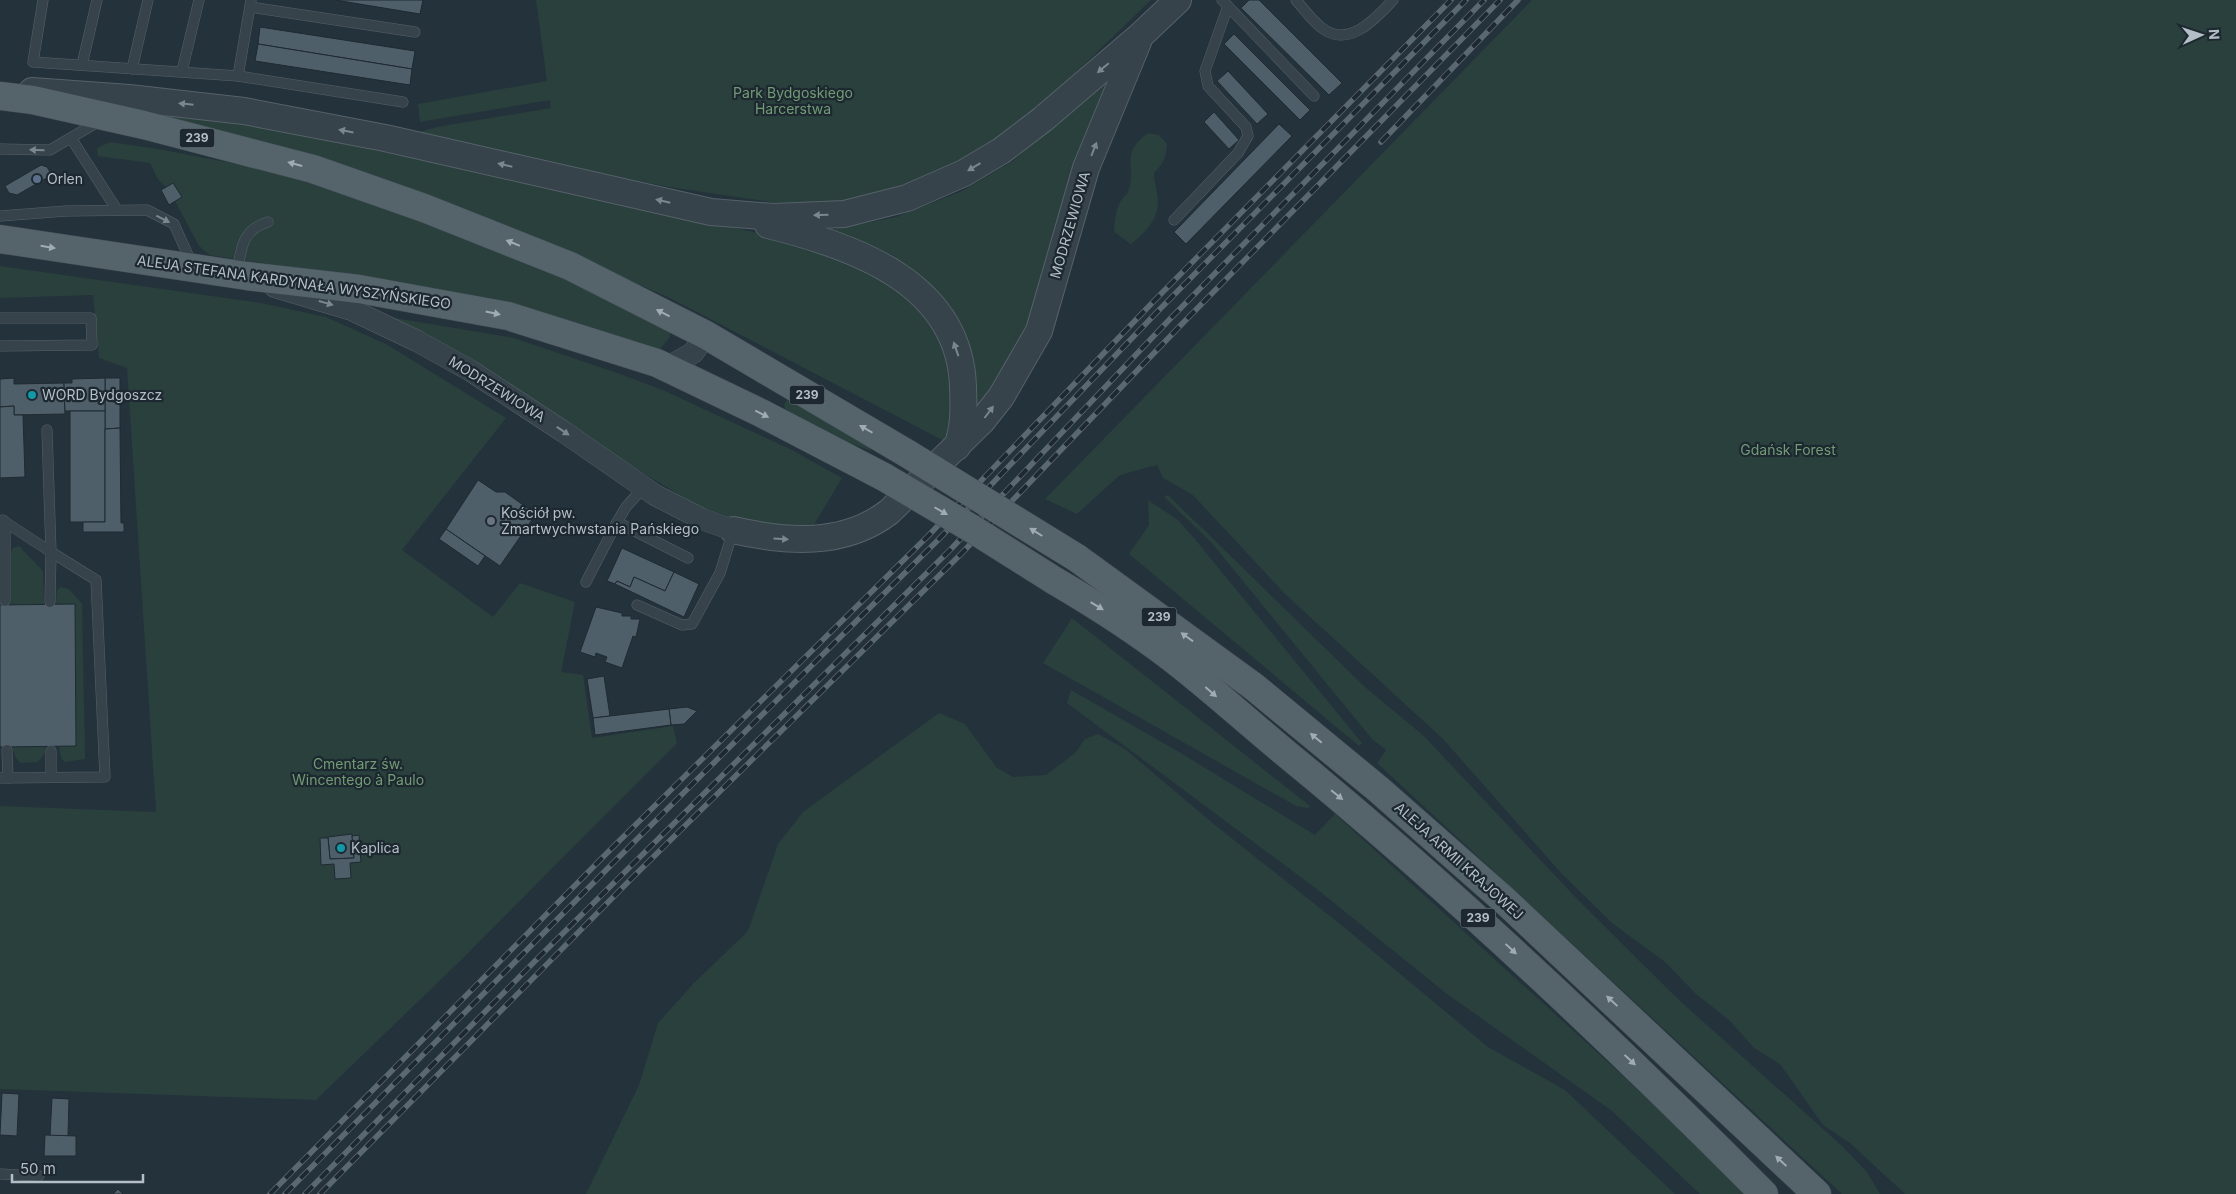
<svg xmlns="http://www.w3.org/2000/svg" width="2236" height="1194" viewBox="0 0 2236 1194" font-family="Inter,sans-serif">
  <style>
    .green { fill: #29403d }
    .building { fill: #4f5f69; stroke: #1f2a32 }
    .lines { fill: none; stroke-linecap: round; stroke-linejoin: round }
    .service-casing { stroke: #566169; stroke-width: 11 }
    .minor-casing { stroke: #566169; stroke-width: 22 }
    .tertiary-casing { stroke: #566169; stroke-width: 28 }
    .primary-casing { stroke: #444f57; stroke-width: 29 }
    .service { stroke: #37434b; stroke-width: 10 }
    .minor { stroke: #37434b; stroke-width: 21 }
    .tertiary { stroke: #37434b; stroke-width: 26 }
    .primary { stroke: #55636b; stroke-width: 28 }
    .rail-casing { stroke: #5a6872; stroke-width: 5.5 }
    .rail { stroke: #1d2830; stroke-width: 4; stroke-dasharray: 11; stroke-linecap: butt }
    .primary-bridge-casing { stroke: #444f57; stroke-width: 29; stroke-linecap: butt }
    .primary-bridge { stroke: #55636b; stroke-width: 28 }
    .oneway { fill: #7b878f }
    .oneway2 { fill: #a0acb5 }
    .service-dot { fill: #5c6f8a; stroke: #1d2830; stroke-width: 2 }
    .culture-dot { fill: #0f9aa8; stroke: #1d2830; stroke-width: 2 }
    .worship-dot { fill: #6b7280; stroke: #1d2830; stroke-width: 2 }
    .labels { text-anchor: middle; stroke-width: 4.5; stroke-linejoin: round; paint-order: stroke }
    .shield { fill: #1d2830; stroke: #86919a; stroke-width: 1 }
    .shield-label { font-size: 12px; font-weight: bold; fill: #b3bec7 }
    .park-label { font-size: 14px; fill: #729c74; stroke: #1d2830 }
    .poi-label { font-size: 14px; fill: #b3bec7; stroke: #1d2830; text-anchor: start }
    .street-label { font-size: 14px; fill: #b3bec7; stroke: #1d2830 }
  </style>
  <rect width="100%" height="100%" fill="#24323b"/>
  <g class="green">
    <polygon points="536,0 1151,0 1038,109 1006,135 965,159 907,186 852,202 784,204 669,187 418,137 416,133 437,127 551,108 550,100 420,122 418,104 547,81"/>
    <polygon points="1532,0 2236,0 2236,1194 1905,1194 1850,1143 1823,1125 1780,1064 1754,1048 1730,1021 1695,993 1665,962 1612,923 1561,873 1443,739 1284,593 1193,495 1163,478 1157,465 1120,475 1077,514 1045,499"/>
    <polygon points="1119,67 1031,318 1014,359 972,417 935,291 892,255 825,231 896,217 962,191 1013,161"/>
    <polygon points="125,112 206,119 286,131 832,249 895,281 944,338 953,389 951,420 946,442 668,297 476,216"/>
    <path d="M1148,133L1159,135L1167,144C1166,158 1164,163 1154,173C1154,184 1158,193 1158,201C1158,220 1145,233 1131,244L1114,232C1115,220 1115,208 1123,198C1125,195 1126,196 1128,192C1138,168 1118,154 1148,133Z"/>
    <polygon points="110,142 158,149 305,177 527,261 670,329 670,337 660,349 651,349 351,277 210,255 199,246 175,201 182,197 173,183 166,187 157,178 150,163 98,156 97,148"/>
    <polygon points="0,266 261,303 326,317 386,344 506,418 402,550 493,617 520,583 575,602 561,672 583,675 592,738 673,726 677,743 457,964 316,1100 0,1089 0,806 156,812 127,368 99,358 93,295 0,298"/>
    <polygon points="383,316 514,338 623,375 665,391 792,450 842,478 812,528 755,525 698,506"/>
    <polygon points="789,397 870,447 871,451 839,439 787,414 784,405"/>
    <polygon points="1168,495 1365,687 1424,736 1580,902 1679,1000 1841,1145 1867,1172 1880,1194 1842,1194 1377,763 1386,750 1372,739 1211,542 1164,497"/>
    <polygon points="1148,500 1178,520 1194,538 1362,743 1359,746 1129,554 1149,525"/>
    <polygon points="19,546 43,571 44,605 11,605 11,552 13,548"/>
    <polygon points="61,587 69,589 82,604 85,755 85,759 65,762 61,758 59,746 76,745 75,605 56,605 57,590"/>
    <polygon points="1072,618 1310,806 1308,808 1296,806 1043,663"/>
    <polygon points="1071,690 1179,752 1315,835 1335,814 1621,1074 1748,1194 1700,1194 1612,1111 1447,994 1318,890 1067,703"/>
    <polygon points="939,713 965,724 997,768 1013,777 1046,775 1075,753 1085,739 1098,734 1125,749 1215,825 1345,928 1488,1047 1565,1090 1675,1194 586,1194 639,1085 658,1023 693,984 748,931 778,844 803,812"/>
    <polygon points="45,746 45,753 38,762 21,763 16,758 12,747"/>
  </g>
  <g class="building">
    <polygon points="335,0 423,0 420,14"/>
    <polygon points="1249,0 1259,0 1342,83 1329,95 1241,8"/>
    <polygon points="260,27 415,51 412,69 258,44"/>
    <polygon points="1234,34 1310,110 1300,120 1224,44"/>
    <polygon points="258,44 412,69 410,85 255,61"/>
    <polygon points="1228,71 1268,114 1257,124 1217,81"/>
    <polygon points="1214,112 1239,140 1229,149 1204,122"/>
    <polygon points="1279,124 1292,136 1186,244 1174,232"/>
    <polygon points="41,165 47,167 52,175 17,195 9,193 5,186"/>
    <polygon points="173,183 182,197 169,205 161,190"/>
    <polygon points="14,378 14,384 64,383 65,414 14,415 14,406 0,407 0,379"/>
    <polygon points="105,378 120,378 120,428 105,429"/>
    <polygon points="105,378 105,411 65,411 64,383 72,383 72,379"/>
    <polygon points="14,406 14,415 23,415 25,477 0,478 0,407"/>
    <rect x="70" y="411" width="35" height="111"/>
    <polygon points="120,428 121,523 124,523 124,532 83,532 83,522 105,522 105,429"/>
    <polygon points="478,480 496,492 505,492 536,514 500,566 446,529"/>
    <polygon points="446,529 485,556 478,566 439,539"/>
    <polygon points="622,548 674,572 665,591 634,577 630,587 617,581 615,584 607,581"/>
    <polygon points="674,572 699,584 684,617 615,584 617,581 630,587 634,577 665,591"/>
    <polygon points="75,604 76,746 0,747 0,605"/>
    <polygon points="596,607 622,613 622,616 631,616 631,619 640,619 636,637 633,636 622,668 605,662 607,657 596,653 595,657 580,652"/>
    <polygon points="604,676 610,716 593,718 587,679"/>
    <polygon points="687,707 697,711 684,724 671,725 669,709"/>
    <polygon points="669,709 671,725 595,735 593,718"/>
    <polygon points="352,834 354,858 330,859 328,837"/>
    <polygon points="359,835 361,862 350,863 351,878 335,879 334,864 321,865 320,838 328,838 330,859 354,858 352,836"/>
    <polygon points="2,1093 19,1094 17,1136 0,1135"/>
    <polygon points="52,1098 69,1099 68,1136 50,1136"/>
    <polygon points="45,1135 76,1136 76,1156 44,1156"/>
    <polygon points="118,1189 123,1194 113,1194"/>
  </g>
  <g class="lines">
    <g class="service-casing">
      <g id="service">
        <polyline points="43,0 33,62 238,76 251,0"/>
        <polyline points="1222,0 1314,96"/>
        <path d="M1296,0C1304,9 1312,21 1322,28C1349,49 1376,18 1393,0"/>
        <polyline points="250,7 415,32"/>
        <polyline points="82,65 97,0"/>
        <polyline points="132,69 148,0"/>
        <polyline points="182,71 199,0"/>
        <polyline points="238,76 403,102"/>
        <polyline points="71,138 117,210"/>
        <polyline points="0,149 50,150 101,120"/>
        <polyline points="0,216 66,211 147,210 174,224 192,264"/>
        <polyline points="1174,220 1238,153 1248,136 1246,127 1208,86 1205,71 1228,6"/>
        <path d="M237,274C241,250 241,230 268,222"/>
        <polyline points="0,318 91,318 92,345 0,346"/>
        <polyline points="643,488 626,507 617,522 688,558"/>
        <polyline points="3,520 5,522 5,601"/>
        <polyline points="5,522 51,552 50,602"/>
        <polyline points="586,582 617,522"/>
        <polyline points="637,605 682,625 692,624 720,573 733,531"/>
        <polyline points="7,750 8,778"/>
        <polyline points="51,751 51,777"/>
        <polyline points="0,778 105,777 96,580 51,552 47,430"/>
        <polyline points="0,1174 39,1176"/>
      </g>
    </g>
    <g class="minor-casing">
      <g id="minor">
        <polyline points="275,287 352,310 417,341 471,371 564,432 655,495 702,519 733,530"/>
        <polyline points="666,368 693,353 706,335"/>
      </g>
    </g>
    <g class="tertiary-casing">
      <g id="tertiary">
        <polyline points="32,91 129,98 244,111 385,138 711,212 774,217 844,214 907,198 964,173 1001,151 1043,119 1140,36 1178,0"/>
        <path d="M768,225C854,246 960,283 963,387C964,408 964,428 957,447"/>
        <path d="M733,530C786,542 843,547 889,512L982,421L1001,397L1039,331L1086,168L1138,42"/>
      </g>
    </g>
    <g class="primary-casing">
      <g id="primary">
        <polyline points="0,96 33,100 144,125 313,169 424,208 570,266 706,335 908,454"/>
        <polyline points="0,239 247,276 359,289 508,316 657,363 761,413 884,477"/>
        <polyline points="1077,558 1253,686 1378,789 1504,900 1817,1194"/>
        <path d="M1055,581C1096,605 1135,630 1173,659C1213,690 1250,724 1289,756C1456,893 1612,1041 1764,1194"/>
      </g>
    </g>
    <use href="#service" class="service"/>
    <use href="#minor" class="minor"/>
    <use href="#tertiary" class="tertiary"/>
    <use href="#primary" class="primary"/>
    <g class="rail-casing">
      <g id="rail">
        <polyline points="1381,142 1518,0"/>
        <polyline points="270,1194 607,853 928,536 1152,303 1451,0"/>
        <polyline points="285,1194 615,861 937,541 1160,309 1466,0"/>
        <polyline points="305,1194 539,957 951,549 1169,320 1484,0"/>
        <polyline points="320,1194 632,878 960,555 1179,327 1500,0"/>
      </g>
    </g>
    <use href="#rail" class="rail"/>
    <g class="primary-bridge-casing">
      <g id="primary-bridge">
        <polyline points="908,454 1077,558"/>
        <polyline points="884,477 974,530 1055,581"/>
      </g>
    </g>
    <use href="#primary-bridge" class="primary-bridge"/>
  </g>
  <defs><path id="oneway-solid" d="M-6-.8H1V-3.2L6.5 0L1 3.2V.8H-6Z" transform="scale(1.25)"/></defs>
  <g class="oneway">
    <use href="#oneway-solid" transform="translate(1103 68) rotate(140)"/>
    <use href="#oneway-solid" transform="translate(186 104) rotate(-174)"/>
    <use href="#oneway-solid" transform="translate(346 131) rotate(-169)"/>
    <use href="#oneway-solid" transform="translate(1094 149) rotate(-69)"/>
    <use href="#oneway-solid" transform="translate(37 150) rotate(-179)"/>
    <use href="#oneway-solid" transform="translate(505 165) rotate(-167)"/>
    <use href="#oneway-solid" transform="translate(974 167) rotate(149)"/>
    <use href="#oneway-solid" transform="translate(663 201) rotate(-167)"/>
    <use href="#oneway-solid" transform="translate(821 215) rotate(178)"/>
    <use href="#oneway-solid" transform="translate(163 219) rotate(27)"/>
    <use href="#oneway-solid" transform="translate(326 303) rotate(16)"/>
    <use href="#oneway-solid" transform="translate(956 349) rotate(-109)"/>
    <use href="#oneway-solid" transform="translate(989 412) rotate(-53)"/>
    <use href="#oneway-solid" transform="translate(563 431) rotate(34)"/>
    <use href="#oneway-solid" transform="translate(781 539) rotate(4)"/>
  </g>
  <g class="oneway2">
    <use href="#oneway-solid" transform="translate(295 164) rotate(-165)"/>
    <use href="#oneway-solid" transform="translate(513 243) rotate(-158)"/>
    <use href="#oneway-solid" transform="translate(48 247) rotate(9)"/>
    <use href="#oneway-solid" transform="translate(493 313) rotate(12)"/>
    <use href="#oneway-solid" transform="translate(663 313) rotate(-153)"/>
    <use href="#oneway-solid" transform="translate(762 414) rotate(27)"/>
    <use href="#oneway-solid" transform="translate(866 429) rotate(-150)"/>
    <use href="#oneway-solid" transform="translate(941 511) rotate(30)"/>
    <use href="#oneway-solid" transform="translate(1036 532) rotate(-148)"/>
    <use href="#oneway-solid" transform="translate(1097 606) rotate(31)"/>
    <use href="#oneway-solid" transform="translate(1187 637) rotate(-144)"/>
    <use href="#oneway-solid" transform="translate(1211 692) rotate(41)"/>
    <use href="#oneway-solid" transform="translate(1316 738) rotate(-140)"/>
    <use href="#oneway-solid" transform="translate(1337 795) rotate(39)"/>
    <use href="#oneway-solid" transform="translate(1511 949) rotate(43)"/>
    <use href="#oneway-solid" transform="translate(1612 1001) rotate(-137)"/>
    <use href="#oneway-solid" transform="translate(1630 1060) rotate(43)"/>
    <use href="#oneway-solid" transform="translate(1781 1161) rotate(-137)"/>
  </g>
  <circle class="service-dot" cx="37" cy="179" r="5"/>
  <g class="culture-dot">
    <circle cx="32" cy="395" r="5"/>
    <circle cx="341" cy="848" r="5"/>
  </g>
  <circle class="worship-dot" cx="491" cy="521" r="5"/>
  <g class="labels">
    <g class="shield">
      <rect x="179.5" y="128.5" width="35" height="19" rx="4"/>
      <rect x="789.5" y="385.5" width="35" height="19" rx="4"/>
      <rect x="1141.5" y="607.5" width="35" height="19" rx="4"/>
      <rect x="1460.5" y="908.5" width="35" height="19" rx="4"/>
    </g>
    <g class="shield-label">
      <text x="197" y="142">239</text>
      <text x="807" y="399">239</text>
      <text x="1159" y="621">239</text>
      <text x="1478" y="922">239</text>
    </g>
    <g class="park-label">
      <text x="793" y="98">Park Bydgoskiego<tspan x="793" dy="16">Harcerstwa</tspan></text>
      <text x="1788" y="455">Gdańsk Forest</text>
      <text x="358" y="769">Cmentarz św.<tspan x="358" dy="16">Wincentego à Paulo</tspan></text>
    </g>
    <g class="poi-label">
      <text x="47" y="184">Orlen</text>
      <text x="42" y="400">WORD Bydgoszcz</text>
      <text x="501" y="518">Kościół pw.<tspan x="501" dy="16">Zmartwychwstania Pańskiego</tspan></text>
      <text x="351" y="853">Kaplica</text>
    </g>
    <g class="street-label">
      <text transform="translate(1070 225) rotate(-74)" y="5">MODRZEWIOWA</text>
      <text transform="translate(294 282) rotate(8)" y="5">ALEJA STEFANA KARDYNAŁA WYSZYŃSKIEGO</text>
      <text transform="translate(497 389) rotate(32)" y="5">MODRZEWIOWA</text>
      <text transform="translate(1459 861) rotate(42)" y="5">ALEJA ARMII KRAJOWEJ</text>
    </g>
  </g>
  <g transform="translate(2201 35) rotate(87)" stroke="#1d2830" stroke-width="4" paint-order="stroke">
  <path d="M0-4L9 19L0 12L-9 19Z" fill="#b3bec7"/>
  <text y="-8" font-size="14" font-weight="bold" text-anchor="middle" fill="#b3bec7">N</text>
  </g>
  <path d="M12 1174v8h131v-8" fill="none" stroke="#b3bec7" stroke-width="2.5"/>
  <text x="20" y="1174" font-size="15" fill="#b3bec7" stroke="#1d2830" stroke-width="4" paint-order="stroke">50 m</text>
</svg>
